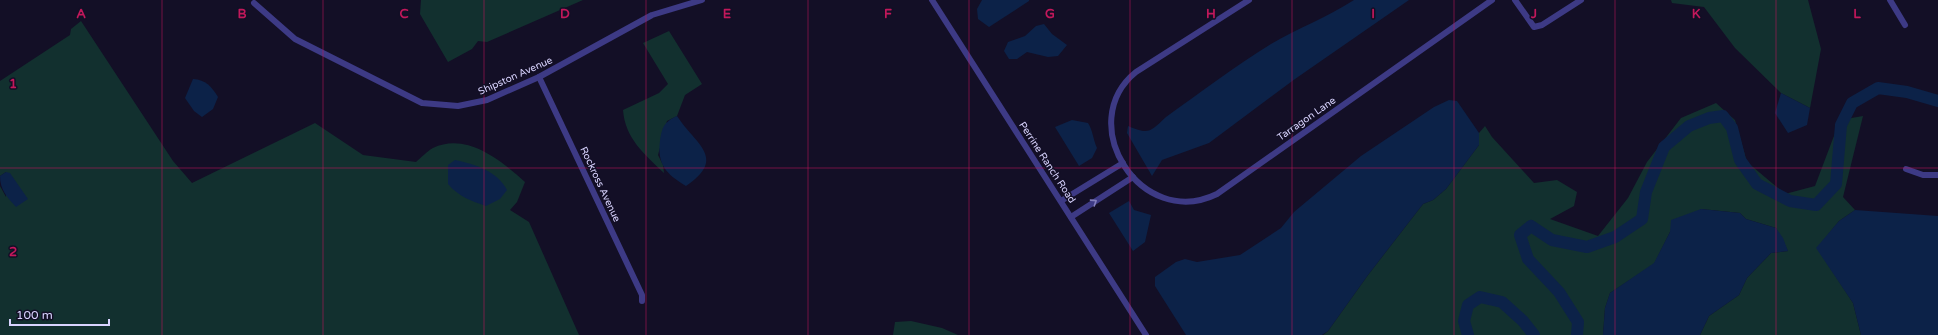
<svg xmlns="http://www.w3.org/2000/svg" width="1938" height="335" viewBox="0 0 1938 335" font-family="'Varela Round',sans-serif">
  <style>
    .green { fill: #12302f }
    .water { fill: #0c2248 }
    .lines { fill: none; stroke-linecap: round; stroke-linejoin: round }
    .river { stroke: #0c2248; stroke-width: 12 }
    .minor { stroke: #3d3a85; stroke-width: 6 }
    .oneway { stroke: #837fbc }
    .grid { fill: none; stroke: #c2185b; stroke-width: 1; stroke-opacity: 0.55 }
    .labels { text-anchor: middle; stroke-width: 3; stroke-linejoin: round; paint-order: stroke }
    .street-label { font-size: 10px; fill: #d9d4ff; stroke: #130f26 }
    .grid-label { font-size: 13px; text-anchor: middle; font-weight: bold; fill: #c2185b; stroke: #130f26; stroke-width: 3; stroke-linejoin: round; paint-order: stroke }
  </style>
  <rect width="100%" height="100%" fill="#130f26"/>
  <g class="green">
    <polygon points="421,0 583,0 487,42 478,41 472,49 448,62 420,14"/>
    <polygon points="1671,0 1808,0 1821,49 1810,108 1781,93 1735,48 1704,7 1672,3"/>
    <path d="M81,21L173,161L192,183L315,123L363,155L416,162C421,158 427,151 433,148C466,132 501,160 525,182L517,202L510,210L529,222L579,335H0V186L6,197V172L0,176V81L70,35L71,29Z"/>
    <path d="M669,31L702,84L685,95L677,116L667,121L658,155L663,165L664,173C644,154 625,138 623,110L659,93L668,84L643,43Z"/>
    <polygon points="1716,103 1735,120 1747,162 1785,194 1815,186 1840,120 1863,116 1843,197 1855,210 1839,221 1817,248 1853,303 1861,335 1700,335 1709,316 1739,295 1747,278 1771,253 1788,251 1776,228 1746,219 1740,213 1701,209 1670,232 1654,264 1610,293 1605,308 1603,335 1323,335 1328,331 1368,275 1423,204 1433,200 1446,189 1479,145 1479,133 1485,126 1492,137 1534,183 1557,180 1577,192 1574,206 1550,219 1598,236 1628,198 1647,162 1681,118"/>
    <polygon points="911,321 942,328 958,335 893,335 895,322"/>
  </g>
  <g class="water">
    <polygon points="982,0 1029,0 1029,1 989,27 978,19 977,9"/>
    <path d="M1354,0H1409L1295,79L1209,143L1162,160L1152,176L1127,133L1128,126C1149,135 1150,132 1166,117C1201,92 1235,66 1271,44C1298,28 1328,17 1354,0Z"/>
    <polygon points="1044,24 1052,34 1067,45 1058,56 1048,57 1027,52 1017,59 1009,59 1004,51 1008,42 1025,36 1036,26"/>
    <path d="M193,79C206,80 211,86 218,97L213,109L202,117L194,111L185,98Z"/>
    <polygon points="1781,93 1810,108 1807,125 1788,133 1775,113"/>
    <polygon points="1449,100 1457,101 1479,133 1479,145 1446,189 1433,200 1423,204 1368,275 1328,331 1322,335 1186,335 1155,286 1155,277 1176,262 1185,259 1197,262 1240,255 1281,228 1294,212 1361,156 1434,107"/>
    <path d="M677,116C695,144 728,158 686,186C666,174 657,164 660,141C662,127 664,122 677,116Z"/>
    <path d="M1072,120L1088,123C1093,131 1093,139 1097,148L1092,158L1079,166L1055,127Z"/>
    <path d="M455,160C475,164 497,171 507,190L500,199L486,206C471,201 458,196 448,184V165Z"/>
    <path d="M6,172L10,173L28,199L16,207C7,197 0,190 0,176Z"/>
    <polygon points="1129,201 1134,210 1151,215 1145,242 1133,251 1109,213"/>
    <polygon points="1701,209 1740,213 1746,219 1776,228 1783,238 1788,251 1771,253 1747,278 1739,295 1709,316 1700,335 1603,335 1605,308 1610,293 1654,263 1670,232 1671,220"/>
    <polygon points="1855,210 1938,216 1938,335 1861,335 1853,303 1816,248 1839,221"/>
  </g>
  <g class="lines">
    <g class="river">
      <polyline points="1468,335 1464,321 1468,305 1480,297 1502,302 1523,321 1534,335"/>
      <polyline points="1577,335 1578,322 1559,292 1528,259 1520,235 1531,226 1552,240 1587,247 1615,237 1642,219 1646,192 1664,147 1689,126 1709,118 1723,116 1732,128 1740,160 1757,184 1790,201 1816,205 1836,184 1841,125 1852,103 1878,88 1907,92 1938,101"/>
    </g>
    <g class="minor">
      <polyline points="932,0 1146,335"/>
      <path d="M1249,0L1136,72C1073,123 1141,231 1217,194L1492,0"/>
      <polyline points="1515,0 1534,27 1542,25 1581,0"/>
      <polyline points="1890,0 1905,25"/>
      <polyline points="254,3 295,39 422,103 458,106 487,100 539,77 652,15 702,0"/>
      <polyline points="539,77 642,295 642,301"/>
      <polyline points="1906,169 1923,175 1938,175"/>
      <polyline points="1061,201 1123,163"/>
      <polyline points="1071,217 1133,177"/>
    </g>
  </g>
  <defs><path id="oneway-chevron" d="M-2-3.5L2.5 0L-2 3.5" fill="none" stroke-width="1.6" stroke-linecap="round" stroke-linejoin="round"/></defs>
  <use class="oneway" href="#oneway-chevron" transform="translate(1094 202) rotate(-33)"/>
  <path class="grid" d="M162,0V335M323,0V335M484,0V335M646,0V335M808,0V335M969,0V335M1130,0V335M1292,0V335M1454,0V335M1615,0V335M1776,0V335M0,168H1938"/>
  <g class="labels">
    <g class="street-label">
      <text transform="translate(515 75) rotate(-24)" y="4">Shipston Avenue</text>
      <text transform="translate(1306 118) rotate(-35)" y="4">Tarragon Lane</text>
      <text transform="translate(1048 162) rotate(57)" y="4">Perrine Ranch Road</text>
      <text transform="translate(601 184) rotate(65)" y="4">Rockross Avenue</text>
    </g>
  </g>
  <g class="grid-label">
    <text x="81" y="18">A</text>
    <text x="242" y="18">B</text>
    <text x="404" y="18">C</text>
    <text x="565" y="18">D</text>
    <text x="727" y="18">E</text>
    <text x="888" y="18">F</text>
    <text x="1050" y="18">G</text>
    <text x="1211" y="18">H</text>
    <text x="1373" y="18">I</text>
    <text x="1534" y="18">J</text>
    <text x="1696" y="18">K</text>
    <text x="1857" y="18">L</text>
    <text x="13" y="88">1</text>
    <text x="13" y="256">2</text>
  </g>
  <path d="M10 319v6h99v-6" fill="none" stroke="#d9d4ff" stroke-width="2"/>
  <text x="16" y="319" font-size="12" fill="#d9d4ff" stroke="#130f26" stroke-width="3" paint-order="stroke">100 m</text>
</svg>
